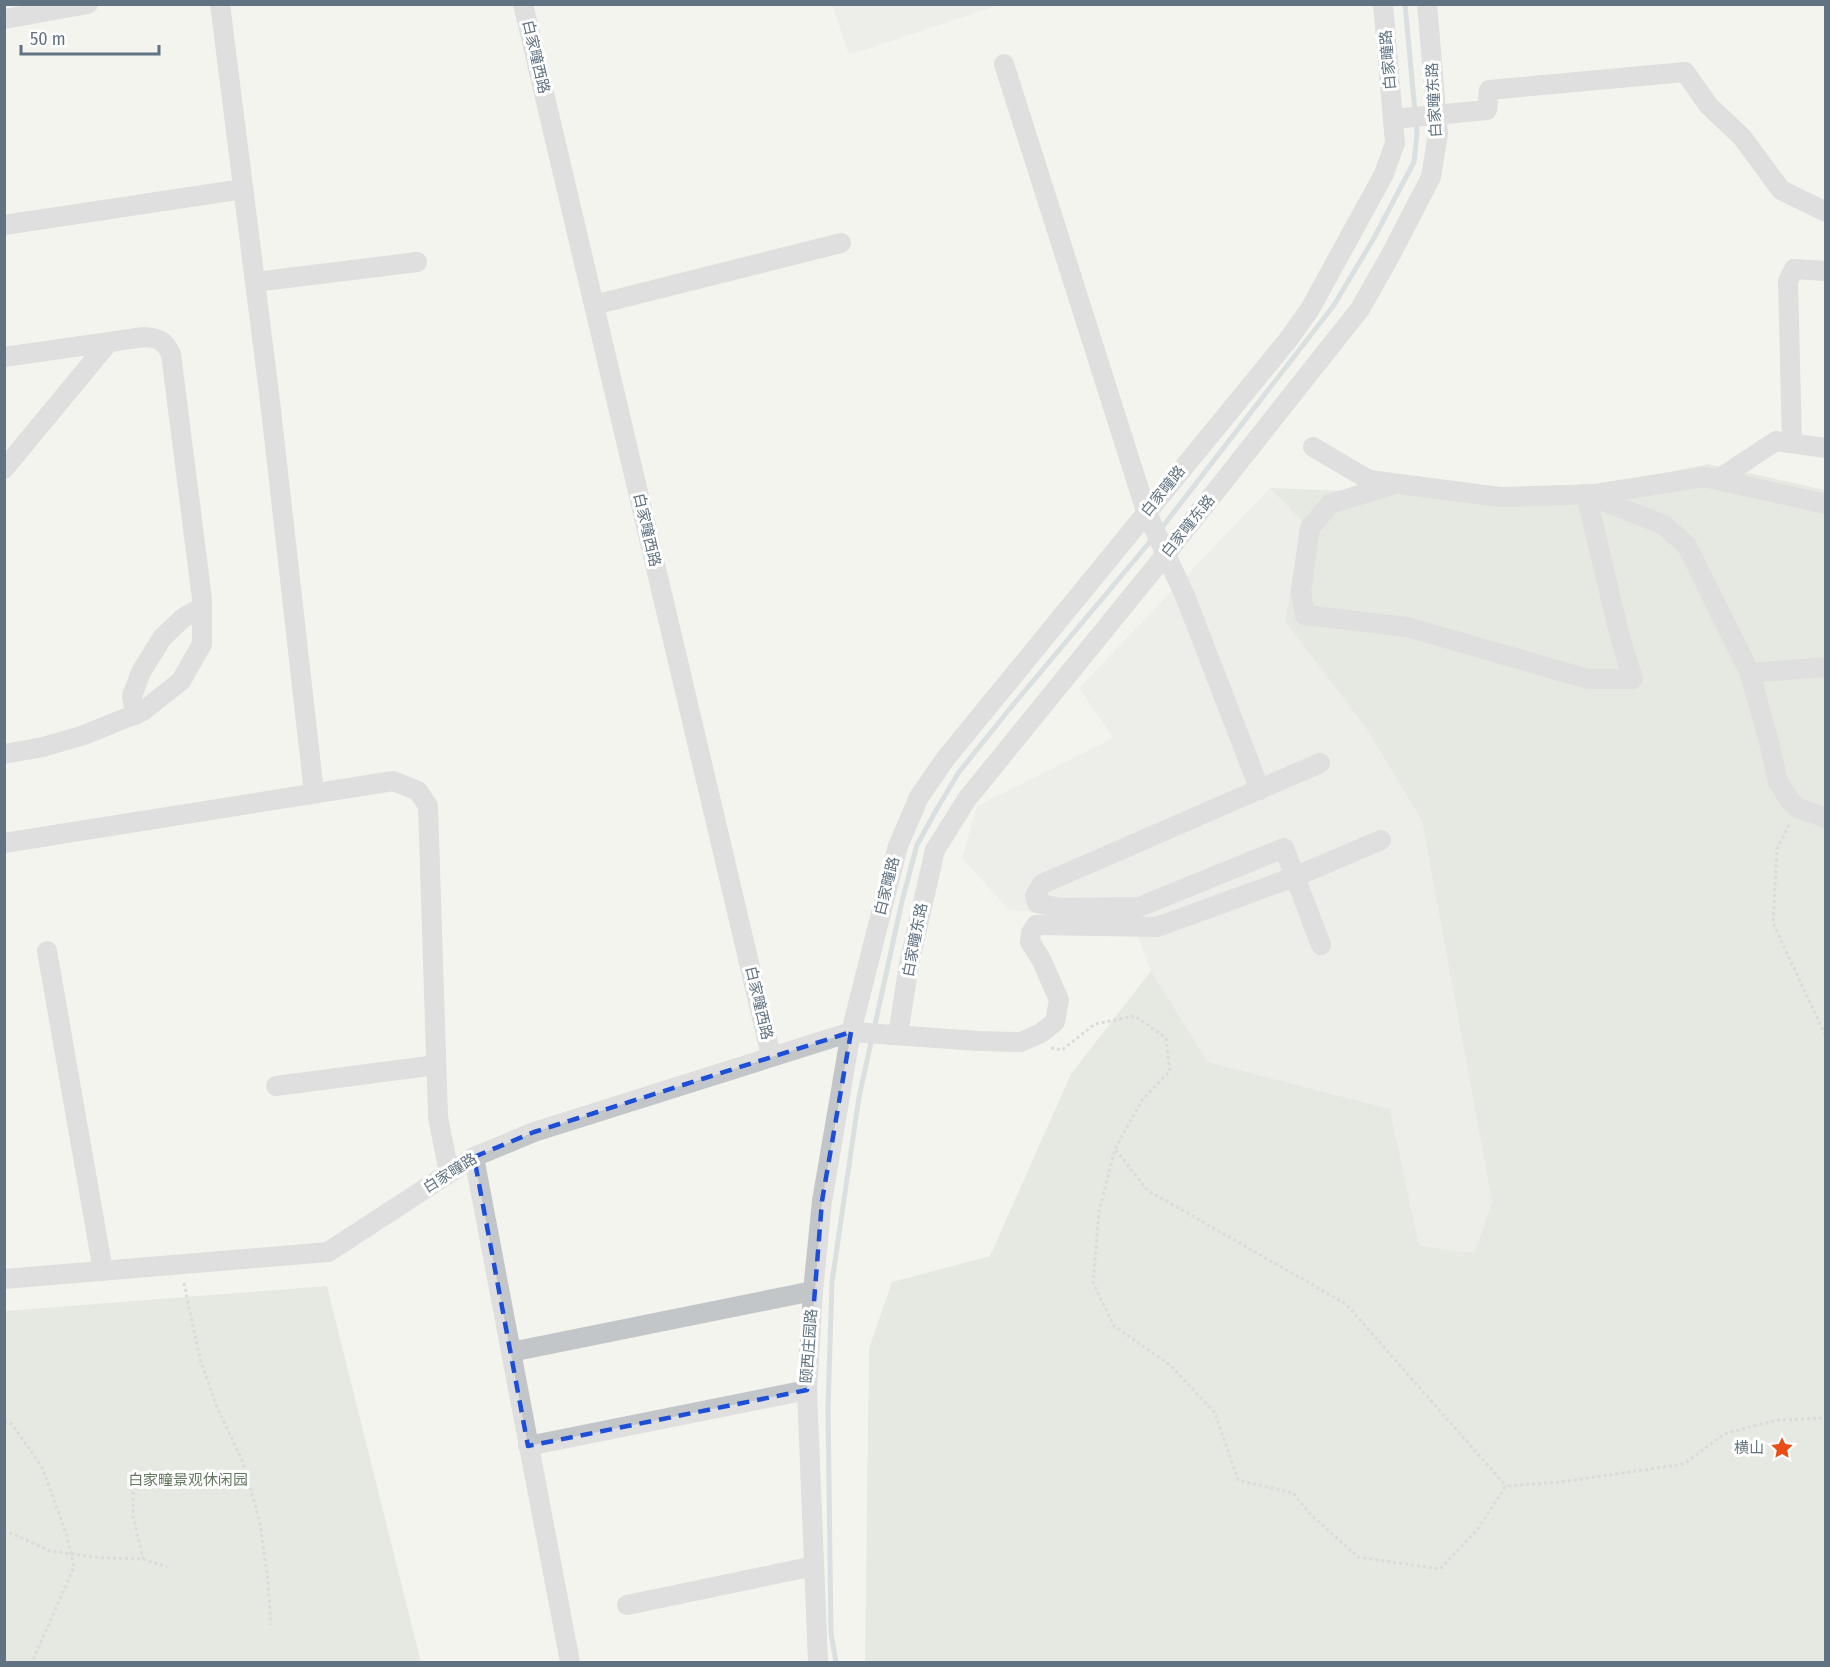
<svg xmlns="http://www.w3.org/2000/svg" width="1830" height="1667" viewBox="0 0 1830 1667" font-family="'Fira Sans Condensed','Noto Sans SC',sans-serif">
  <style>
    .built { fill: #e4e5e3 }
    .green { fill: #d4dbd0 }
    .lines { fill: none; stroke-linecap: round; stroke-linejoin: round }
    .stream { stroke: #bbc7cc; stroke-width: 5 }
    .path { stroke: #bcbec0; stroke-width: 3; stroke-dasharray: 3 3; stroke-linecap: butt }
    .minor { stroke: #c3c6c9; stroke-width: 20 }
    .marked { fill: none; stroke: #1d4ed8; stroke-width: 4.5; stroke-dasharray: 12 8; stroke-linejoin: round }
    .labels { text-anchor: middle; stroke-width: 6; stroke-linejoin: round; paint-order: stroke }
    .street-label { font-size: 15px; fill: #617382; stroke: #fff }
    .poi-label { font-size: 15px; fill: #617382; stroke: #fff; text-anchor: end }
    .park-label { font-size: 15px; fill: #657960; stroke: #fff }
  </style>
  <rect width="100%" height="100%" fill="#f4f4ef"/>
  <g class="built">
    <polygon points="832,4 999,4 999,5 849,55"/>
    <polygon points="1270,488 1302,521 1285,621 1366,728 1422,821 1492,1202 1474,1253 1419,1246 1390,1109 1208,1062 1151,971 1129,914 1010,911 962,858 977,806 1113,738 1079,688"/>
  </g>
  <g class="green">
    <polygon points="1708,464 1825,490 1825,1662 865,1662 869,1348 892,1282 990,1256 1071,1074 1151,971 1208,1062 1390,1109 1419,1246 1474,1253 1492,1202 1422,821 1366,728 1285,621 1302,521 1270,488 1542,499"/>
    <polygon points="327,1286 421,1662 5,1662 5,1311"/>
  </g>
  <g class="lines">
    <g class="stream">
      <polyline points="1405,4 1415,112"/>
      <polyline points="1160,530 1334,305 1374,238 1414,162 1417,134 1416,122"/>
      <polyline points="874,1029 902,901 917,845 938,807 959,772 1008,711 1154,537"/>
      <polyline points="836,1662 831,1633 828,1407 832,1282 859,1097 872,1038"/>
    </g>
    <g class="path">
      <polyline points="1789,825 1777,849 1773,923 1826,1037"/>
      <polyline points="1051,1048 1062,1050 1095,1024 1135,1016 1166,1038 1170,1071 1142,1100 1115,1149 1099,1211 1093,1283 1114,1326 1170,1365 1215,1413 1238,1480 1293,1493 1310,1514 1358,1557 1440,1569 1477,1530 1506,1486 1561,1482 1684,1464 1724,1434 1777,1420 1826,1418"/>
      <polyline points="1116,1150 1147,1190 1346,1304 1506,1486"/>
      <polyline points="184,1283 200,1359 217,1407 242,1460 260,1523 268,1582 271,1625"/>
      <polyline points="4,1421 12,1424 42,1467 66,1533 74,1567 32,1662"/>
      <polyline points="142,1481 133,1483 133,1516 143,1559"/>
      <polyline points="4,1530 50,1551 103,1558 143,1559 167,1567"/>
    </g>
    <g class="minor">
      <polyline points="220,4 270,401 314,793"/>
      <polyline points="523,4 771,1056"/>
      <polyline points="4,19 88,4"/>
      <polyline points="1004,64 1146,511 1185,596 1260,790"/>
      <polyline points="1393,119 1487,110 1489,90 1685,72 1709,106 1742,137 1781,190 1826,212"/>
      <polyline points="4,225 243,189"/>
      <polyline points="255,282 417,262"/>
      <polyline points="594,305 841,243"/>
      <path d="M4,357L144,337C159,338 164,340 171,354L202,599V644L181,681L143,711L84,735L43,747L4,754"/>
      <polyline points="1792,443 1788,281 1794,269 1826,271"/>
      <polyline points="1313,447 1369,480 1500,497 1595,494 1704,477 1826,504"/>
      <polyline points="4,469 109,342"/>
      <polyline points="1717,480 1776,441 1826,448"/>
      <polyline points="1395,484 1330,504 1310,528 1301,592 1305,615 1407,627 1588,679 1633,679 1621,641 1586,494"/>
      <polyline points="1588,495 1664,525 1687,546 1750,673 1770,746 1778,782 1790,801 1798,808 1826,818"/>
      <polyline points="1750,673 1826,667"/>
      <polyline points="135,715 132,696 141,672 162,638 183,618 202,607"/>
      <polyline points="1320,763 1042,884 1035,896 1037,903 1060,908 1139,907 1284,848 1321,945"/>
      <polyline points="4,843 393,781 418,791 428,806 438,1117 449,1173"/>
      <polyline points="47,951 103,1271"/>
      <polyline points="898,1035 909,964 935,850 967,799 1166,554 1360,309 1390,256 1431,177 1438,134 1427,4"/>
      <polyline points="276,1086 436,1065"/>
      <polyline points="474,1157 570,1662"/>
      <polyline points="4,1279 328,1252 474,1157 534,1132 851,1032 898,846 919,797 946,758 1288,340 1310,309 1384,174 1395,143 1383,4"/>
      <polyline points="511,1352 813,1291"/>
      <polyline points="528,1446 807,1390"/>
      <polyline points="627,1605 814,1566"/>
      <polyline points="818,1662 807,1390 813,1291 822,1201 851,1032 978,1041 1021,1042 1041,1033 1055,1022 1059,1000 1041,959 1030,942 1031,933 1036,925 1157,927 1294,877 1381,840"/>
    </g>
  </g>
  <path d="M0 0H1830V1667H0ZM851,1032L822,1201L807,1390L528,1446L474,1157L534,1132Z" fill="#f4f4ef" fill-opacity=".55" fill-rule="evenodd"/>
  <path class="marked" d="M851,1032L822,1201L807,1390L528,1446L474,1157L534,1132Z"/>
  <defs>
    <g id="sight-bare" transform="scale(1.8)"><path d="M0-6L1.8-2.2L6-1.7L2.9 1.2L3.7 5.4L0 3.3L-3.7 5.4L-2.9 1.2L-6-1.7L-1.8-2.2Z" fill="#eb4d18" stroke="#fff" stroke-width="2.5" paint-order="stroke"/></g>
  </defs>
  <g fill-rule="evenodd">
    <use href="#sight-bare" x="1782" y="1448"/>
  </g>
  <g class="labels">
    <g class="street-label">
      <text transform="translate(536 57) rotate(77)" y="5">白家疃西路</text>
      <text transform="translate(1388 60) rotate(-95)" y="5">白家疃路</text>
      <text transform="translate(1434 100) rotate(-93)" y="5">白家疃东路</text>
      <text transform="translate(1163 491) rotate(-51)" y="5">白家疃路</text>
      <text transform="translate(1188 526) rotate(-51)" y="5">白家疃东路</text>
      <text transform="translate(647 530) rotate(77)" y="5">白家疃西路</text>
      <text transform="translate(887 886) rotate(-76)" y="5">白家疃路</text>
      <text transform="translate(915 940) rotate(-79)" y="5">白家疃东路</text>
      <text transform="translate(759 1003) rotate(77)" y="5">白家疃西路</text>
      <text transform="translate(450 1173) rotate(-32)" y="5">白家疃路</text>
      <text transform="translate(809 1346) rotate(-86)" y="5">颐西庄园路</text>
    </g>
    <g class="poi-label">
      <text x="1764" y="1453">横山</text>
    </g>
    <g class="park-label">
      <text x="188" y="1485">白家疃景观休闲园</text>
    </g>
  </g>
  <rect width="1830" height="1667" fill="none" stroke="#617382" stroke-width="12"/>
  <path d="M21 45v9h138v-9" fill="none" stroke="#617382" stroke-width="3"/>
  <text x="30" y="45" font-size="18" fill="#617382" stroke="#ffffff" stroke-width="4.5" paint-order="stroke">50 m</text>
</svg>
